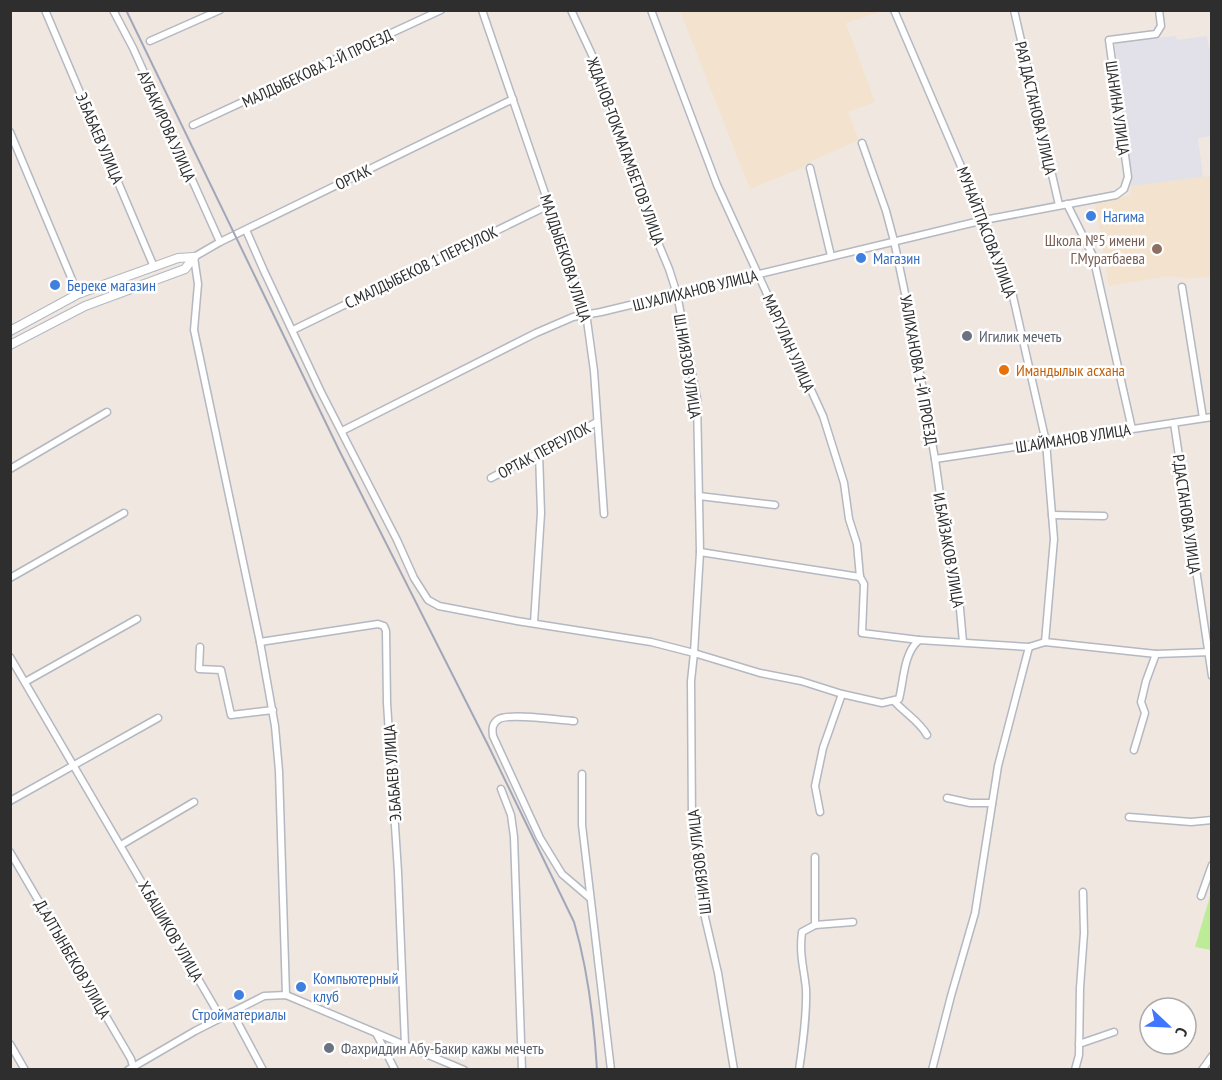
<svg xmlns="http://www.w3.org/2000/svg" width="1222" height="1080" viewBox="0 0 1222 1080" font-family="'PT Sans Narrow',sans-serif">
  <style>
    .industrial { fill: #e2e0e8 }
    .education { fill: #f3e3ce }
    .green { fill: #bdeb98 }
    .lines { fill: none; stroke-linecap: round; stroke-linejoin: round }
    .minor-casing { stroke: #b3b8c2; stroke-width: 9 }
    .tertiary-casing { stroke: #b3b8c2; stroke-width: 10 }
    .minor { stroke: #fff; stroke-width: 6 }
    .tertiary { stroke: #fff; stroke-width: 8 }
    .rail { stroke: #a1a7ba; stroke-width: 2 }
    .shop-dot { fill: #3f7fe0; stroke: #fff; stroke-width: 2 }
    .education-dot { fill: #8d6e63; stroke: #fff; stroke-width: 2 }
    .worship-dot { fill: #6b7280; stroke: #fff; stroke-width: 2 }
    .food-dot { fill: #e8710a; stroke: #fff; stroke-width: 2 }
    .labels { text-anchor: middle; stroke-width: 5; stroke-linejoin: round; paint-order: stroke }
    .street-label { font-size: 16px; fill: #2e2e2e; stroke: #fff }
    .shop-label { font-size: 16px; fill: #366cbe; stroke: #fff; text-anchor: start }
    .education-label { font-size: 16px; fill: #785e54; stroke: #fff; text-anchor: end }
    .worship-label { font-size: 16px; fill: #5b616d; stroke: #fff; text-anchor: start }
    .food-label { font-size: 16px; fill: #c56008; stroke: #fff; text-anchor: start }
  </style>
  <rect width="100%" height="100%" fill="#f0e7e0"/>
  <polygon class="industrial" points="1176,36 1177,40 1207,36 1209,48 1212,48 1212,136 1198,138 1203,177 1131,186 1115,42"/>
  <g class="education">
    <polygon points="680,11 883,11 846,23 875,102 848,112 859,140 811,161 804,167 750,189"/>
    <polygon points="1211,176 1211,276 1188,279 1169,276 1109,286 1095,203 1131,195 1131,186"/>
  </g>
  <polygon class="green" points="1211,893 1211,950 1195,947"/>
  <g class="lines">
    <g class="minor-casing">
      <g id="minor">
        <polyline points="45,10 154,267"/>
        <polyline points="113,10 133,48 220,242"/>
        <polyline points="482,10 586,313 594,371 604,514"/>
        <polyline points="651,10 717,185 823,416 844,483 849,519 857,544 860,577 864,584 862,633 919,640"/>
        <polyline points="894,10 984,220 1012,292 1046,442 1054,539 1045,642"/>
        <polyline points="1014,10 1059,205"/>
        <polyline points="150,41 220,10"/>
        <polyline points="193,125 441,10"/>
        <polyline points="10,132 78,294"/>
        <polyline points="862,143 886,211 894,241 911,322 935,459 946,537 958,587 963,642"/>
        <polyline points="810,168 831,256"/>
        <polyline points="1067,204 1093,256 1132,429"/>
        <polyline points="246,230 264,271 321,392 397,540 414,578 428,600 439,606 517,621 651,642 694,653 700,552 697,399 677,294 669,269 649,221 593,57 571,10"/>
        <polyline points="1182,287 1203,418"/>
        <polyline points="293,330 549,205"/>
        <polyline points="1174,423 1212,676"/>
        <polyline points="342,431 536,333 573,317 601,312 984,220 1116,195 1124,189 1128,177 1109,40 1156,34 1161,26 1159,10"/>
        <polyline points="935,459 1212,417"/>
        <polyline points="10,469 107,412"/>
        <polyline points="491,478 597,422"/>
        <polyline points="699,496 775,505"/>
        <polyline points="1052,515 1104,516"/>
        <polyline points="700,552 860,577"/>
        <polyline points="10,578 124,513"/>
        <polyline points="534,623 541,513 539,453"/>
        <polyline points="260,642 378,624 384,626 386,631 387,703 398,872 405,1045"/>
        <polyline points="200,647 199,669 221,670 231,715 273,710"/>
        <polyline points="1029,647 1045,642 1156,654 1211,652"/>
        <polyline points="10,657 221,1018"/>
        <polyline points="25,682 137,619"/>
        <path d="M895,702C905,713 920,722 927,735"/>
        <path d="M574,721C559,720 510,713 499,719C492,723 492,729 493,736L540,838L562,874L590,898"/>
        <polyline points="1134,750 1145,713 1141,702 1146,681 1156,654"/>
        <polyline points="582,774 582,825 611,1070"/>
        <polyline points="501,789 511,815 514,837 522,1070"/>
        <polyline points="947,798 970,803 992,803"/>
        <polyline points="10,801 158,718"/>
        <polyline points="820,812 815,786 823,748 842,694"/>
        <polyline points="1129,817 1191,822 1212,820"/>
        <polyline points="121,845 194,802"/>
        <polyline points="10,852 131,1059 134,1070"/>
        <polyline points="1201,896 1212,865"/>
        <polyline points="815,925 853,922"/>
        <polyline points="286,995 279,771 275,726 260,642 194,330 198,284 194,257 220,242 513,99"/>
        <polyline points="232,1012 263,1070"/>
        <polyline points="376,1033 395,1070"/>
        <polyline points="10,1044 25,1070"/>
        <polyline points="1079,1044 1114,1032"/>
        <polyline points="128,1070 195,1031 264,996 286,995 464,1070"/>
        <path d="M734,1070L718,973L700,896L692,823L691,681L694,653L760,673L801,681L842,694L882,703L899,699C904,680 903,654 919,640L1029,647L998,766L975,913L951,996L932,1070"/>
        <path d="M799,1070C803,1043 807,1015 806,989C804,968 799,955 802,932L815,925V857"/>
        <polyline points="1075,1070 1079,1055 1080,988 1084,933 1083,892"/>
        <polyline points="1202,1070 1212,1056"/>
      </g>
    </g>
    <g class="tertiary-casing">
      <g id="tertiary">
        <polyline points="10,331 78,294 178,258 194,257"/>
        <polyline points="10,345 85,306 185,269 194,257"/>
      </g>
    </g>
    <use href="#minor" class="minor"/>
    <use href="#tertiary" class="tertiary"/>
    <path class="rail" d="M126,10L339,450L488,745L574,922C588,970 594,1019 597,1070"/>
  </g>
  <g class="shop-dot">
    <circle cx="1091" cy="216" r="6"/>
    <circle cx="861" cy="258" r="6"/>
    <circle cx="55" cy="285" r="6"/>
    <circle cx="301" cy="987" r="6"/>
    <circle cx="239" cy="995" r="6"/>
  </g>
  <circle class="education-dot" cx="1157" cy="249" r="6"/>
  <g class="worship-dot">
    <circle cx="967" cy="336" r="6"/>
    <circle cx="329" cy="1048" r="6"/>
  </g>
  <circle class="food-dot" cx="1004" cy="370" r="6"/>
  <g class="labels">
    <g class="street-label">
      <text transform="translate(317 68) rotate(-25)" y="6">МАЛДЫБЕКОВА 2-Й ПРОЕЗД</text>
      <text transform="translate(1036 108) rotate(77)" y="6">РАЯ ДАСТАНОВА УЛИЦА</text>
      <text transform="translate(1118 108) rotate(82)" y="6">ШАНИНА УЛИЦА</text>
      <text transform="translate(167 126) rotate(66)" y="6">АУБАКИРОВА УЛИЦА</text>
      <text transform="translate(100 138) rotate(67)" y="6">Э.БАБАЕВ УЛИЦА</text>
      <text transform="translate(626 151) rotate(70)" y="6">ЖДАНОВ-ТОКМАГАМБЕТОВ УЛИЦА</text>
      <text transform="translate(353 177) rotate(-26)" y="6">ОРТАК</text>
      <text transform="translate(987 232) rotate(69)" y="6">МУНАЙТПАСОВА УЛИЦА</text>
      <text transform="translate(566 258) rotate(72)" y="6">МАЛДЫБЕКОВА УЛИЦА</text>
      <text transform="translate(421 267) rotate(-26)" y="6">С.МАЛДЫБЕКОВ 1 ПЕРЕУЛОК</text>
      <text transform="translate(695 290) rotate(-14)" y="6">Ш.УАЛИХАНОВ УЛИЦА</text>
      <text transform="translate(789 343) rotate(66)" y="6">МАРГУЛАН УЛИЦА</text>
      <text transform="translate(688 366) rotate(81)" y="6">Ш.НИЯЗОВ УЛИЦА</text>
      <text transform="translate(919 370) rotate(80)" y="6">УАЛИХАНОВА 1-Й ПРОЕЗД</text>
      <text transform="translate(1073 438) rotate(-9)" y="6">Ш.АЙМАНОВ УЛИЦА</text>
      <text transform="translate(544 450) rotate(-28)" y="6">ОРТАК ПЕРЕУЛОК</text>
      <text transform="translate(1187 514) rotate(82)" y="6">Р.ДАСТАНОВА УЛИЦА</text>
      <text transform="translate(949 550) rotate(80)" y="6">И.БАЙЗАКОВ УЛИЦА</text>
      <text transform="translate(392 773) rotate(-94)" y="6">Э.БАБАЕВ УЛИЦА</text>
      <text transform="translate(699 862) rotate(-97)" y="6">Ш.НИЯЗОВ УЛИЦА</text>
      <text transform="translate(171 931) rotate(60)" y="6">Х.БАШИКОВ УЛИЦА</text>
      <text transform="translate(73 959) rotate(60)" y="6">Д.АЛТЫНБЕКОВ УЛИЦА</text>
    </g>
    <g class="shop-label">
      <text x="1103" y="222">Нагима</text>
      <text x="873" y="264">Магазин</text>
      <text x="67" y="291">Береке магазин</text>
      <text x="313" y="984">Компьютерный<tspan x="313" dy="18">клуб</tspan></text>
      <text x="239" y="1020" text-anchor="middle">Стройматериалы</text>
    </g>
    <g class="education-label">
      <text x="1145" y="246">Школа №5 имени<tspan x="1145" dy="18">Г.Муратбаева</tspan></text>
    </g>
    <g class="worship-label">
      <text x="979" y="342">Игилик мечеть</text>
      <text x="341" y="1054">Фахриддин Абу-Бакир кажы мечеть</text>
    </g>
    <g class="food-label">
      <text x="1016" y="376">Имандылык асхана</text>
    </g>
  </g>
  <rect width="1222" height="1080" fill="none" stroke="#2e2e2e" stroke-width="24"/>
  <g transform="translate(1168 1026) rotate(113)"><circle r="28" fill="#ffffff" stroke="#ababab" stroke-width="1.5"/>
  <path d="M0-4.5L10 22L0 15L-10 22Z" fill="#3e76ff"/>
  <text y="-9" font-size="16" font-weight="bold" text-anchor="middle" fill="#2e2e2e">С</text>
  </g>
</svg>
